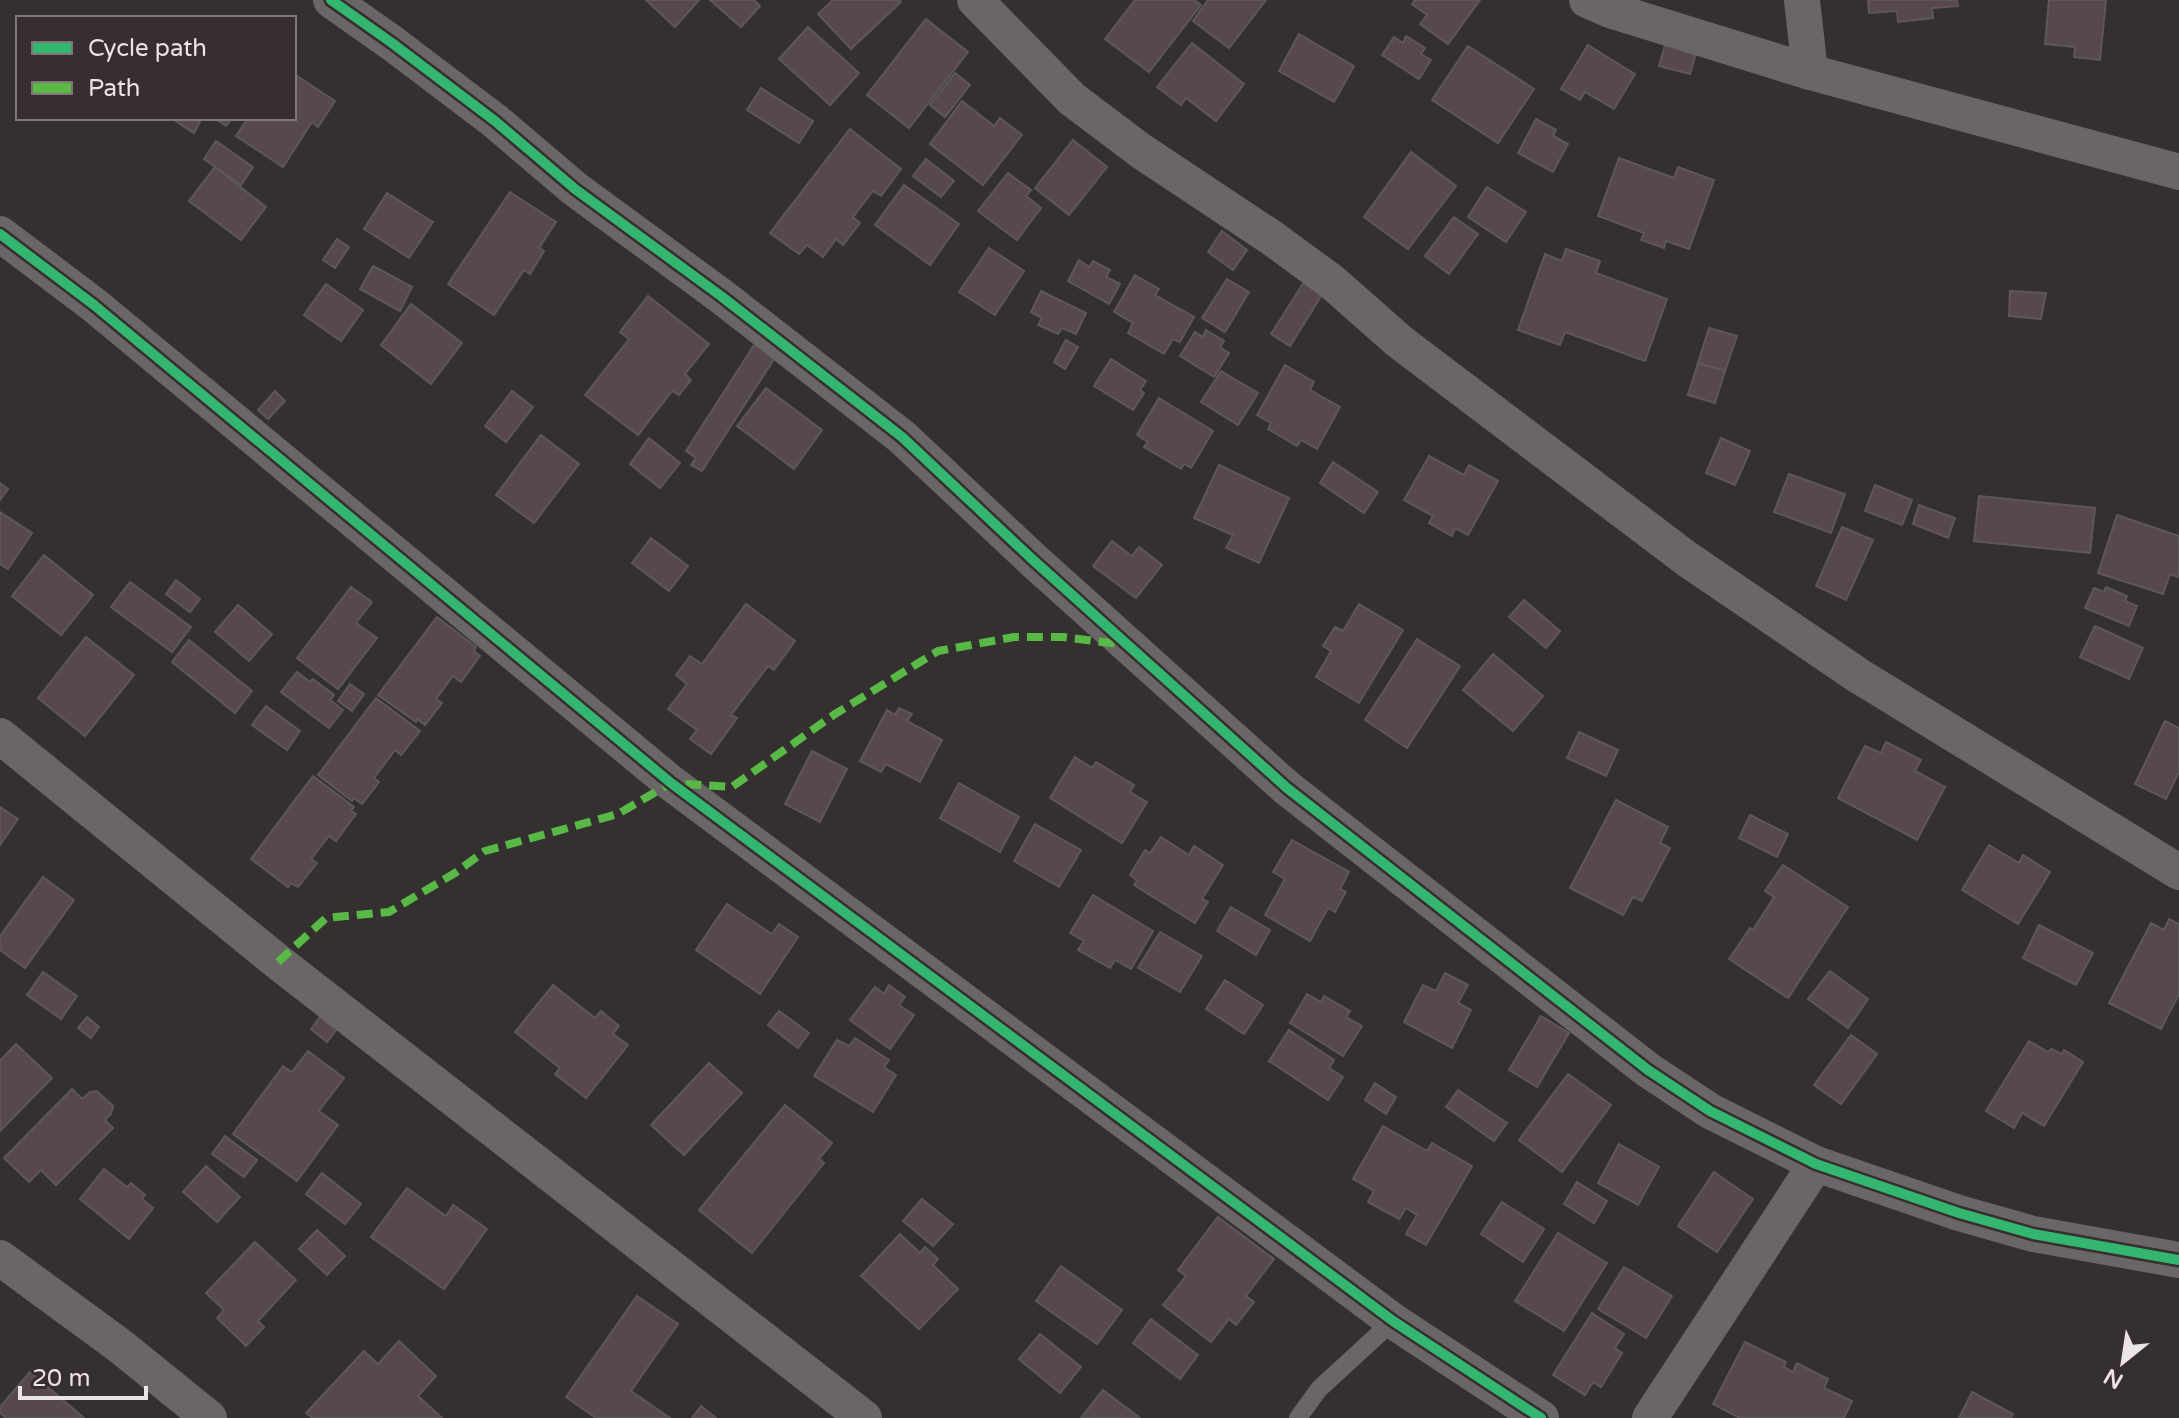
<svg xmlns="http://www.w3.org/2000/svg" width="2179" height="1418" viewBox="0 0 2179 1418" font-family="'Varela Round',sans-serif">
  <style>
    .building { fill: #594750; stroke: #5c5859; stroke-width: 2 }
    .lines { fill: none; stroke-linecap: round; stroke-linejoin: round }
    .lane { stroke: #6a6566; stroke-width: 18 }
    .street { stroke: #6a6566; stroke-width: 36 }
    .quiet { stroke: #58b947; stroke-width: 8; stroke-dasharray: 16 8; stroke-linecap: butt }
    .cycleway-casing { stroke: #382d2f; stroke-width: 15 }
    .cycleway { stroke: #33b770; stroke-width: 10 }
  </style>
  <rect width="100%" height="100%" fill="#353030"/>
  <g class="building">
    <polygon points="646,0 699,0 675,27"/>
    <polygon points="710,0 754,0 760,6 741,27"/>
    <polygon points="833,0 899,0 901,2 851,49 818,14"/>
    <polygon points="1135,0 1194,0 1201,5 1149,72 1105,39"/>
    <polygon points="1208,0 1266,0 1229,48 1193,21"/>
    <polygon points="1415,0 1480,0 1448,44 1420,24 1427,15 1412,4"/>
    <polygon points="1868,0 1957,0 1958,6 1932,8 1933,18 1898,22 1897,11 1869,13"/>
    <polygon points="2049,0 2106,0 2100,60 2074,57 2075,47 2045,44"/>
    <polygon points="926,19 968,52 909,128 867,95"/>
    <polygon points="808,27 859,73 830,105 779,59"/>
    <polygon points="1299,34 1354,66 1334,102 1279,71"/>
    <polygon points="1406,36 1425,48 1421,54 1431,60 1419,79 1382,55 1394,37 1403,43"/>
    <polygon points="1192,43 1244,84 1216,121 1186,98 1181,105 1157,87"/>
    <polygon points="1588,45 1635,74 1614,109 1585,92 1580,100 1561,89"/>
    <polygon points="1665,45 1696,53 1690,74 1659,66"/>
    <polygon points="1468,46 1534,89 1498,143 1432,100"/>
    <polygon points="955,73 970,85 945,117 930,105"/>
    <polygon points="294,74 335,101 318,127 312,122 283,167 236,136 248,118 294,118"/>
    <polygon points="761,88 813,121 799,143 747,110"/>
    <polygon points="962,101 994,126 1000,118 1022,135 983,185 930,144"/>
    <polygon points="171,118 194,118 200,122 194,133"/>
    <polygon points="214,118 232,118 226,126"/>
    <polygon points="1536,119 1556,130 1553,136 1568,144 1553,172 1518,153"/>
    <polygon points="850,129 901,169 881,196 873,191 853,217 860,223 843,245 836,239 823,257 807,245 799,254 770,233"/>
    <polygon points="1073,140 1107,167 1069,215 1035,188"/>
    <polygon points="216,141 253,167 241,185 204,159"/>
    <polygon points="1411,152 1456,186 1408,249 1364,217"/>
    <polygon points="1619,158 1674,178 1678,167 1714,180 1689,249 1666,241 1664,248 1641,240 1644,233 1598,216"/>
    <polygon points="926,159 954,181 941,197 913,176"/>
    <polygon points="215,167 266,207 241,240 189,201"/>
    <polygon points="1008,173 1031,190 1026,196 1041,208 1017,240 978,211"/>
    <polygon points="904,185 959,224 930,265 875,225"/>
    <polygon points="1487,187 1526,212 1506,242 1468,217"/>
    <polygon points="510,192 556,222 539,248 544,251 530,274 524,270 494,315 448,284"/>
    <polygon points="387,193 433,222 409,258 364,229"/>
    <polygon points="1454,217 1478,234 1449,274 1425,256"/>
    <polygon points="1222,231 1247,250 1233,270 1208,252"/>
    <polygon points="337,239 349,247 335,268 323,260"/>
    <polygon points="989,248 1024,271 995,315 959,292"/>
    <polygon points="1566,249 1600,261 1596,273 1667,299 1645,361 1565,332 1560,345 1518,330 1545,254 1562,261"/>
    <polygon points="1079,260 1089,267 1093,261 1110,270 1106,277 1120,284 1109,304 1068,281"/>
    <polygon points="373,266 412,287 400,311 360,289"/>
    <polygon points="1135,275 1159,289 1155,295 1194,317 1180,342 1173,339 1164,354 1128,333 1133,323 1114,312"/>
    <polygon points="1227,279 1249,292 1225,332 1202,318"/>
    <polygon points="1304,282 1323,293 1290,346 1271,334"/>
    <polygon points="326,284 363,310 341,341 304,315"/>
    <polygon points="1041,291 1086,313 1076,334 1062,328 1058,334 1038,325 1042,318 1031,312"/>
    <polygon points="2010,291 2046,293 2041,319 2009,316"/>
    <polygon points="648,296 709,344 685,374 691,380 679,395 672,391 638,435 585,395 629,339 620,332"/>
    <polygon points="411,304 462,343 431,384 381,345"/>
    <polygon points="1709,328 1737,336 1725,371 1698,363"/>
    <polygon points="1206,330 1224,341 1220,347 1229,353 1214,377 1180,356 1195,332 1203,337"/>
    <polygon points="1066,340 1078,347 1065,369 1054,362"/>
    <polygon points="756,342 776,356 702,471 691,465 696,458 686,451"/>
    <polygon points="1111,359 1146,381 1140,390 1144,393 1133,410 1094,386"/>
    <polygon points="1698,363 1725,371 1715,403 1688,395"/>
    <polygon points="1285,365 1314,382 1310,390 1340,407 1317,449 1301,440 1297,446 1268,429 1271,423 1257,415"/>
    <polygon points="1221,371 1258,393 1238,425 1201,402"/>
    <polygon points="766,388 822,430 794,469 737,426"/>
    <polygon points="275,391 285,401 268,419 258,410"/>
    <polygon points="512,391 533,407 506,442 485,426"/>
    <polygon points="1159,398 1213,431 1191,468 1184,464 1181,469 1144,447 1148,442 1137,435"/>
    <polygon points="541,435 579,464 534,523 496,495"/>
    <polygon points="649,438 680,463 660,488 630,464"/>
    <polygon points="1721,438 1750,451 1735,485 1706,473"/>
    <polygon points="1429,456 1464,475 1469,465 1498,481 1468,535 1455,528 1452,536 1429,523 1433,516 1404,500"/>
    <polygon points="1333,462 1378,492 1364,513 1320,483"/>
    <polygon points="1219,465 1289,498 1259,563 1226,548 1233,535 1194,518"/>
    <polygon points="1789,474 1845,494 1831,533 1774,512"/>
    <polygon points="0,483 8,489 0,500"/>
    <polygon points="1875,485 1912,500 1902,525 1865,511"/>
    <polygon points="1979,496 2095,508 2090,553 1974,541"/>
    <polygon points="1919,505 1955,518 1948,538 1913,524"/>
    <polygon points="0,512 32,533 8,569 0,564"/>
    <polygon points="2117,515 2179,536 2179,573 2178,577 2170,574 2163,594 2098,573"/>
    <polygon points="1842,527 1873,540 1846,600 1816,586"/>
    <polygon points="651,538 688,566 669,591 632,563"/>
    <polygon points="1112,541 1132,556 1139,547 1162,565 1136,598 1093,566"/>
    <polygon points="44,555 93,595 61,635 12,596"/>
    <polygon points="176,580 200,599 190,612 166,594"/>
    <polygon points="130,582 191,627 172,652 111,607"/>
    <polygon points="351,587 372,602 356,623 377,638 338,689 297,658"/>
    <polygon points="2106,587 2127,596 2125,601 2137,606 2129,626 2085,608 2094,588 2104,592"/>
    <polygon points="1524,600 1560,631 1546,648 1509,617"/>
    <polygon points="746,604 795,641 774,670 768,666 731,715 737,718 711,754 690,739 697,730 668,709 687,684 676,675 690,656 702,664"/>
    <polygon points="1359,604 1403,630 1359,703 1316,677 1331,651 1323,646 1335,627 1343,631"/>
    <polygon points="238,605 272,634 249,661 215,632"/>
    <polygon points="437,617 476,647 474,651 480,656 461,682 453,676 436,699 442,703 425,725 417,719 416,722 378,695"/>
    <polygon points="2095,626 2143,648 2129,679 2080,657"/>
    <polygon points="86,637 134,675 85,736 38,698"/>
    <polygon points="1417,639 1460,666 1407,748 1365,720"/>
    <polygon points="189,640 252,691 235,713 172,662"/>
    <polygon points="1493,654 1543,696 1513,731 1463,690"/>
    <polygon points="297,672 310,682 313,679 334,695 330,700 343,710 329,728 281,692"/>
    <polygon points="350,684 364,694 352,711 338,701"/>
    <polygon points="376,698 420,731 401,755 395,750 374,778 379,782 362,804 354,798 352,801 318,775"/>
    <polygon points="266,706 300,731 287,750 252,725"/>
    <polygon points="899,708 912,714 907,721 942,740 920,782 886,764 881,772 860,761 887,710 895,715"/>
    <polygon points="2165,721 2179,728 2179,772 2166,799 2135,784"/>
    <polygon points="1579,732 1618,750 1606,776 1567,758"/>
    <polygon points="1886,742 1921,760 1915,771 1945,787 1917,840 1838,798 1865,746 1881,753"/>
    <polygon points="812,751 847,769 820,822 785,804"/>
    <polygon points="1075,757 1092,768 1096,762 1134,785 1130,792 1147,802 1122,843 1050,798"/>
    <polygon points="313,776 354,807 351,811 356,814 336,841 329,836 311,859 317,863 298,887 291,883 288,887 251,859"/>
    <polygon points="959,783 1019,817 1000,852 940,818"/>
    <polygon points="1616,800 1668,827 1660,843 1670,848 1642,901 1633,897 1623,915 1570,888"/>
    <polygon points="0,807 18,819 0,845"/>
    <polygon points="1750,815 1788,834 1777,857 1739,838"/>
    <polygon points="1035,824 1081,850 1059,887 1014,861"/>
    <polygon points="1161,837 1189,855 1194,846 1223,865 1202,899 1208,902 1195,923 1134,885 1137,880 1130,875 1145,850 1150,853"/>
    <polygon points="1292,840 1349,872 1340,889 1346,892 1335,912 1328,908 1310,941 1265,915 1285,879 1273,872"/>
    <polygon points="1989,845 2019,863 2023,855 2050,872 2018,924 1962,890"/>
    <polygon points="1783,865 1848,907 1788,998 1729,959 1750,928 1753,930 1774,897 1765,891"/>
    <polygon points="43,877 74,900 25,968 0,950 0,936"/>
    <polygon points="1093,895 1153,931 1131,969 1115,960 1110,968 1078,950 1084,941 1070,933"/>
    <polygon points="727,904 772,934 779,924 798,937 760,994 696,950"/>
    <polygon points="1231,907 1270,930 1256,955 1217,931"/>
    <polygon points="2169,919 2179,924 2179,994 2161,1029 2109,1003 2151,923 2164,930"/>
    <polygon points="2039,925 2093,953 2076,985 2023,958"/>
    <polygon points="1160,932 1202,956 1180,992 1138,968"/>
    <polygon points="1830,971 1868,999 1848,1028 1808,999"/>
    <polygon points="43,972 77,996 61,1019 27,995"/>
    <polygon points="1445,973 1468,985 1458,1003 1471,1010 1452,1048 1404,1022 1423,985 1436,991"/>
    <polygon points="1225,980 1263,1005 1244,1034 1206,1009"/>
    <polygon points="553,985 595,1018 601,1011 619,1026 613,1034 628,1045 586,1098 555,1074 560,1068 515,1032"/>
    <polygon points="889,985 905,997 899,1005 914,1015 890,1049 850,1020 875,987 884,994"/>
    <polygon points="1307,994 1321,1002 1324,996 1350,1011 1346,1017 1362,1026 1343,1056 1290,1023"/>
    <polygon points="779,1011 809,1033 798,1048 768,1025"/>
    <polygon points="1541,1016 1569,1033 1537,1087 1509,1070"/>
    <polygon points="87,1017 99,1027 91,1038 78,1028"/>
    <polygon points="320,1017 336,1030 327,1042 311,1029"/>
    <polygon points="1289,1030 1334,1060 1329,1068 1343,1077 1328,1100 1269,1061"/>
    <polygon points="1851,1035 1877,1054 1841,1104 1814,1085"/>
    <polygon points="855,1038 889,1060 884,1067 896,1075 873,1112 814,1076 837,1040 849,1046"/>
    <polygon points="2029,1041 2048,1052 2051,1049 2062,1054 2064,1050 2083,1062 2044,1126 2022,1113 2014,1128 1986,1111"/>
    <polygon points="16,1044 52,1078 0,1131 0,1061"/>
    <polygon points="308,1051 344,1078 319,1111 338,1125 297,1181 233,1134 283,1066 292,1072"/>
    <polygon points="709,1063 742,1093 684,1155 651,1125"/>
    <polygon points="1568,1074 1611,1105 1562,1172 1519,1140"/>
    <polygon points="1375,1083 1396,1097 1386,1114 1365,1100"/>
    <polygon points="72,1089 82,1099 90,1092 97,1091 113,1106 111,1114 105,1120 113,1128 56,1185 41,1170 29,1182 4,1158"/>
    <polygon points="1458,1090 1507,1123 1494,1141 1446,1107"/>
    <polygon points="785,1105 832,1143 819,1159 824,1163 752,1253 699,1210"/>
    <polygon points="1383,1126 1427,1151 1432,1143 1472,1166 1426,1245 1406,1234 1417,1215 1406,1208 1399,1219 1368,1202 1374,1191 1353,1179"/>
    <polygon points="225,1136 257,1160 244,1177 212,1154"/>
    <polygon points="1619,1144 1659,1167 1638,1205 1598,1183"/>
    <polygon points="206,1166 240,1197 217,1222 183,1192"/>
    <polygon points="104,1169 127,1187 131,1183 145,1195 142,1199 153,1208 129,1239 80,1199"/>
    <polygon points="1714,1172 1753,1199 1717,1252 1678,1226"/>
    <polygon points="322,1173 361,1204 345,1224 306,1194"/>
    <polygon points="1577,1182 1607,1201 1594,1223 1564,1204"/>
    <polygon points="407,1188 446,1216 453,1205 487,1229 444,1289 371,1237"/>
    <polygon points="922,1199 953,1224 933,1246 903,1221"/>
    <polygon points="1502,1202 1544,1229 1523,1262 1481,1234"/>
    <polygon points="1218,1217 1274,1259 1246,1296 1254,1302 1236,1325 1229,1319 1211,1342 1163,1305 1186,1276 1178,1270"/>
    <polygon points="317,1230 345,1256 327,1275 299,1249"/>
    <polygon points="1558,1233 1607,1263 1564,1331 1515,1301"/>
    <polygon points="900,1234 920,1253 925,1247 938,1259 933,1265 958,1289 919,1329 861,1276"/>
    <polygon points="255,1242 296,1280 258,1321 264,1327 246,1346 217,1318 224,1310 206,1293"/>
    <polygon points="1061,1266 1122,1310 1097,1344 1036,1301"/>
    <polygon points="1624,1267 1672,1296 1646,1338 1598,1309"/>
    <polygon points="637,1296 678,1324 631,1391 670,1418 596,1418 566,1397"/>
    <polygon points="1592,1313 1624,1334 1615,1348 1622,1353 1601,1387 1593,1382 1585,1395 1553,1375"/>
    <polygon points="1151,1319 1198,1355 1180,1379 1133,1343"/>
    <polygon points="1040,1334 1081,1367 1060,1393 1019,1359"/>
    <polygon points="399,1341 436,1376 418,1396 442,1418 312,1418 306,1413 364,1351 378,1364"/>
    <polygon points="1745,1342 1786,1362 1784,1367 1793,1372 1797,1363 1828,1379 1824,1388 1852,1401 1844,1418 1740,1418 1713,1404"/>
    <polygon points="30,1372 84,1418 6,1418 0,1413 0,1407"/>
    <polygon points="1103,1390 1140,1418 1081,1418"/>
    <polygon points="1972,1392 2013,1414 2011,1418 1959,1418"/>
    <polygon points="701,1406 716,1418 692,1418"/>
  </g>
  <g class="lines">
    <polyline class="lane" points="1298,1418 1319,1389 1393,1321"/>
    <g class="street">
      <polyline points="331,0 392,43 495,121 575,189 721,296 902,437 1032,559 1287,788 1648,1070 1710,1111 1816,1164 1959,1213 2033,1234 2179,1260"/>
      <polyline points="975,0 1072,99 1141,151 1272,238 1332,282 1400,342 1687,559 1859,676 2179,872"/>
      <polyline points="1587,0 1610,10 1810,72 2179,172"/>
      <polyline points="1802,0 1810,72"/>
      <polyline points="0,234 94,305 671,783 1393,1321 1541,1418"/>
      <polyline points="0,736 278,962 864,1418"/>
      <polyline points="0,1258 120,1346 209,1418"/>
      <polyline points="1650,1418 1816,1164"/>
    </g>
    <polyline class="quiet" points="278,962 326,918 389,912 455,873 485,851 618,814 671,783 732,787 835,714 938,651 1014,637 1063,637 1127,645"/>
    <g class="cycleway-casing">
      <g id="cycleway">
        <polyline points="331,0 392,43 495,121 575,189 721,296 902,437 1032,559 1287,788 1648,1070 1710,1111 1816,1164 1959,1213 2033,1234 2179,1260"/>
        <polyline points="0,234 94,305 671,783 1393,1321 1541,1418"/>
      </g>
    </g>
    <use href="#cycleway" class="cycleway"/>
  </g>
  <rect x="16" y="16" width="280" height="104" fill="#382d2f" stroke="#807678" stroke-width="2"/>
  <rect x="32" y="42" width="40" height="12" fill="#33b770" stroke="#807678" stroke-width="2"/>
  <text x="88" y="56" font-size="24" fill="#ebe4e5">Cycle path</text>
  <rect x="32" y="82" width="40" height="12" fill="#58b947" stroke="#807678" stroke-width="2"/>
  <text x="88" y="96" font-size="24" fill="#ebe4e5">Path</text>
  <g transform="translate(2123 1362) rotate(210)" stroke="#382d2f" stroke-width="6" paint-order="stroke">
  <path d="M0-6L14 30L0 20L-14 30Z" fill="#ebe4e5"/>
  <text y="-12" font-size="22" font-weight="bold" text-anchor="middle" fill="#ebe4e5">N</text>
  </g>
  <path d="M20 1386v12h126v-12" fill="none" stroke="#ebe4e5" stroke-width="4"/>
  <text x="32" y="1386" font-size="24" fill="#ebe4e5" stroke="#382d2f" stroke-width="6" paint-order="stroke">20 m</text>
</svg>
